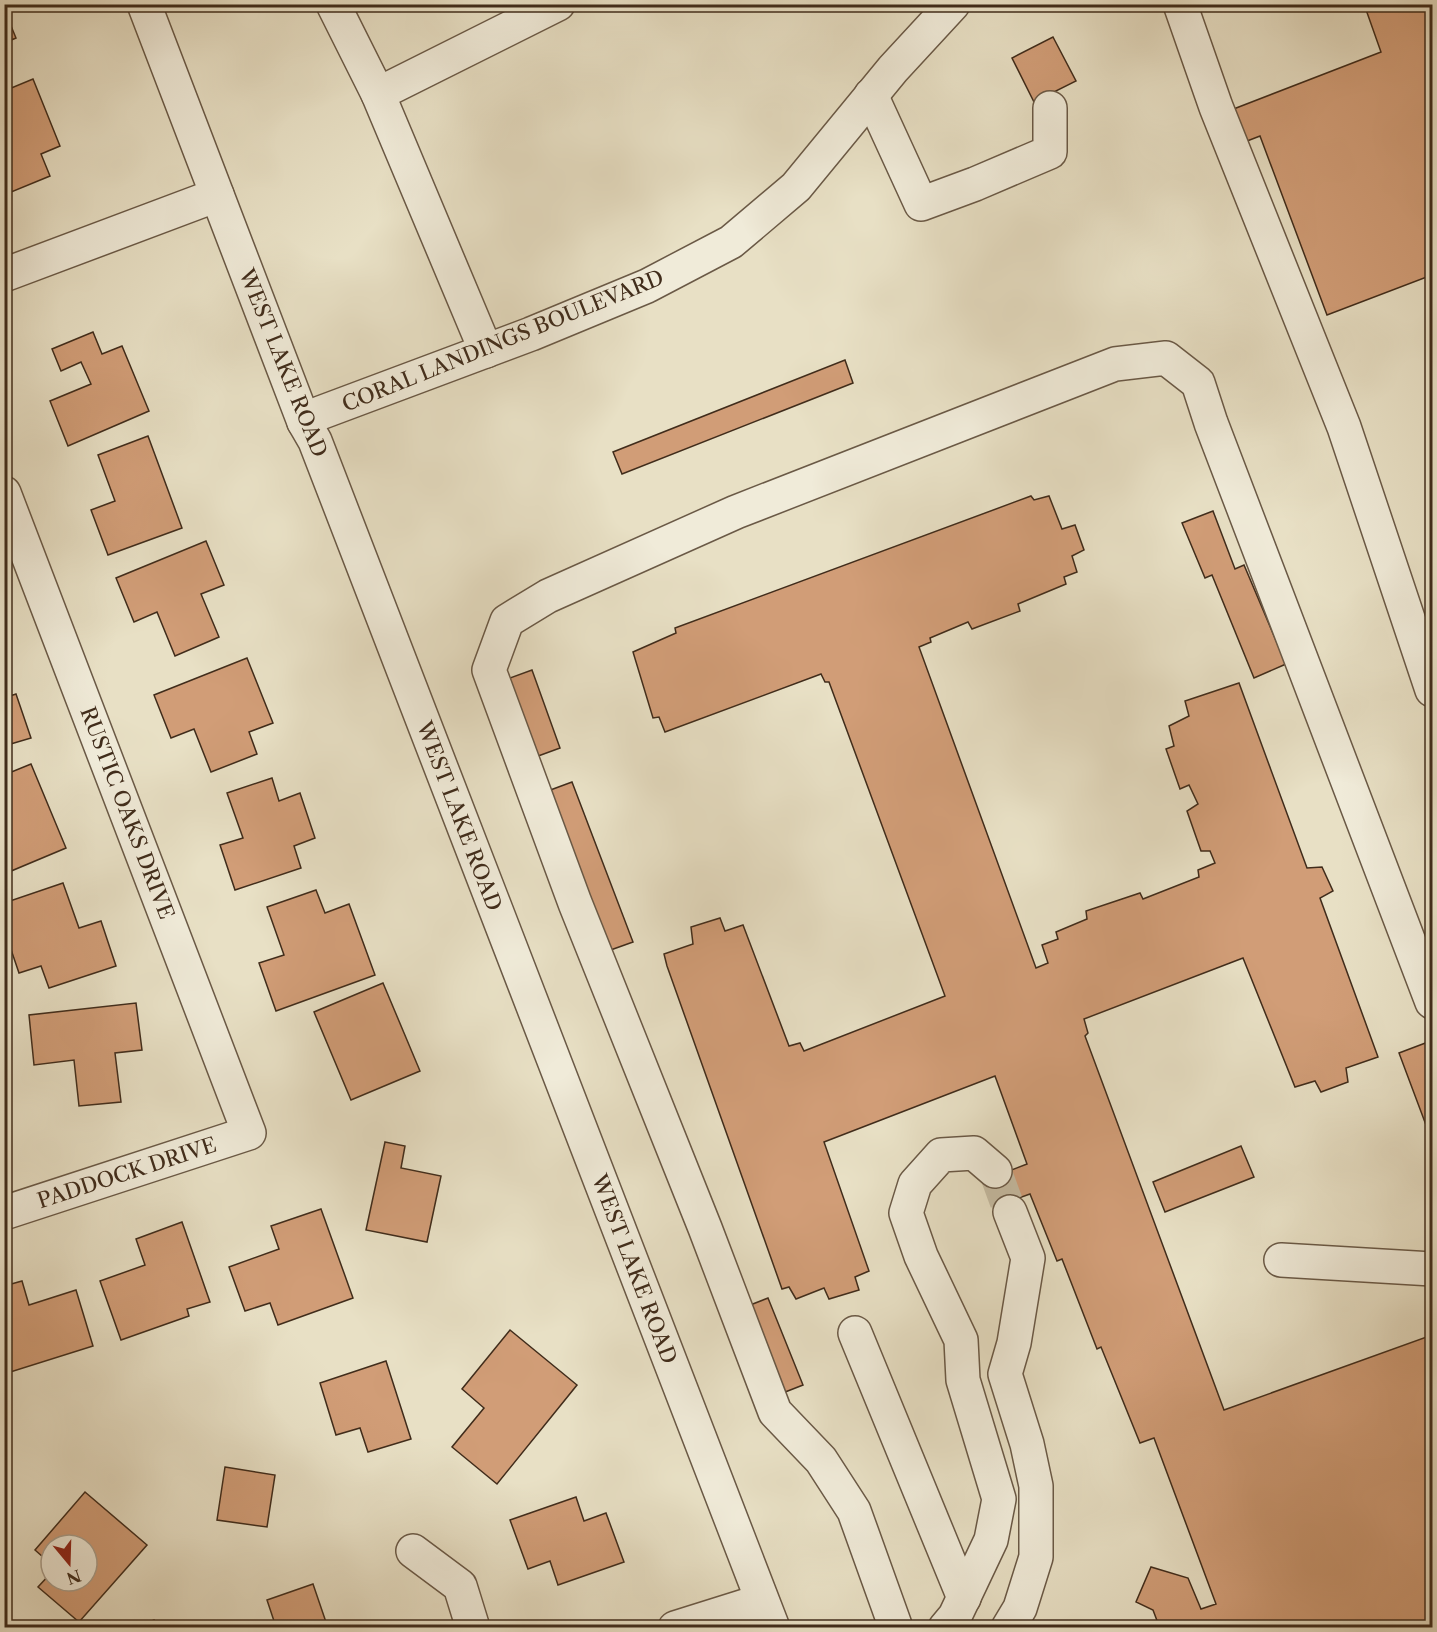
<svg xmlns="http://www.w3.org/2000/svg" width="1437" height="1632" viewBox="0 0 1437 1632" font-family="'Libre Caslon Text',serif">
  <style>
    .building { fill: #d19d77; stroke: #402c1b; stroke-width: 1.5 }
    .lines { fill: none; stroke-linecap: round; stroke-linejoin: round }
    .minor-tunnel { stroke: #c6bca3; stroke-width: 33; stroke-dasharray: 33 16; stroke-linecap: butt }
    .minor-casing { stroke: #6a5946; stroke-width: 36 }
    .minor { stroke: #f0ebd9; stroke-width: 33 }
    .labels { text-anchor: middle; stroke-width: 6; stroke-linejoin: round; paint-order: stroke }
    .street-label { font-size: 21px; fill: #402c1b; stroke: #f0ebd9 }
  </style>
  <rect width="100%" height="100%" fill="#e8e0c5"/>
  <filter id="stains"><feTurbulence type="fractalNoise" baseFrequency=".00333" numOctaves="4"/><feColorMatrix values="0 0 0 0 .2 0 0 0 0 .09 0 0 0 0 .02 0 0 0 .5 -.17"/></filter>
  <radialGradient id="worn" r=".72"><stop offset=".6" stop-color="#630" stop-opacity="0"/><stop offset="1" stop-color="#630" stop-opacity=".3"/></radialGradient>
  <g class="building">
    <polygon points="1364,4 1432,4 1432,275 1327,315 1260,136 1242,143 1231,110 1381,52"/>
    <polygon points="4,9 16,38 4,43"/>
    <polygon points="1053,37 1076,81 1034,102 1012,58"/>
    <polygon points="33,79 60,146 41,154 50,176 4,195 4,91"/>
    <polygon points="93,332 102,354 122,346 149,411 68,446 50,401 91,384 81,362 61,371 52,349"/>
    <polygon points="845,360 853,383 622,474 613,452"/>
    <polygon points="148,436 182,528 108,555 91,510 115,501 98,455"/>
    <polygon points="1031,496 1034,500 1049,496 1062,529 1075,525 1084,550 1072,556 1077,572 1064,577 1066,584 1018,604 1020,611 972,629 968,622 930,638 931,642 919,647 1036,968 1048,963 1042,945 1058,939 1056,932 1087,919 1086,911 1140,893 1143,899 1199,877 1198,870 1215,863 1210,851 1201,851 1187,811 1198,804 1189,785 1180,789 1166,749 1174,746 1169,726 1189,716 1185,701 1239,683 1307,868 1322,867 1333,891 1320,898 1378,1057 1346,1068 1348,1082 1321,1092 1315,1081 1295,1087 1243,958 1084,1019 1088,1033 1085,1036 1224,1410 1432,1335 1432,1628 1155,1628 1159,1626 1153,1610 1136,1602 1151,1567 1188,1578 1201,1609 1216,1604 1154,1438 1140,1443 1101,1347 1097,1349 1062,1259 1057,1261 1030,1194 1005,1203 996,1176 1027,1164 995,1076 824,1142 869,1271 855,1277 859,1290 829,1299 824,1288 796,1299 789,1287 782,1289 667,966 664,954 693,944 691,927 720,918 725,931 743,925 789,1046 800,1043 804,1051 945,996 829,682 825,682 821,674 665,732 659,717 653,718 633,652 676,633 675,628"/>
    <polygon points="1213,511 1235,569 1244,565 1286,664 1254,678 1212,575 1205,578 1182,523"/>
    <polygon points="206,541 224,585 201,594 219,637 175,656 157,612 134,622 116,578"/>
    <polygon points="247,658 273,723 249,732 257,754 211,772 194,729 171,738 154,695"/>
    <polygon points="532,670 560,748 530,759 502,681"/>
    <polygon points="16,694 31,738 4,746 4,698"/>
    <polygon points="31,764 66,848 4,874 4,775"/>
    <polygon points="272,778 279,801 300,793 315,838 294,846 301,868 235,890 220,845 243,838 227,793"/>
    <polygon points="572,782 633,942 605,952 545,792"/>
    <polygon points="63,883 79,928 101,921 116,966 49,988 41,966 19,973 4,929 4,903"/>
    <polygon points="316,890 325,913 349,904 375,975 276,1011 259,963 284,955 267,907"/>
    <polygon points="383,983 420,1071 351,1100 314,1012"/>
    <polygon points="136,1003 142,1050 115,1053 121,1102 79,1106 74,1060 34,1065 29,1015"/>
    <polygon points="1428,1042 1432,1054 1432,1141 1399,1053"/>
    <polygon points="385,1142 405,1146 401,1168 441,1176 427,1242 366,1230"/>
    <polygon points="1241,1146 1254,1177 1165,1212 1153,1182"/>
    <polygon points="321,1209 353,1298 278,1325 270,1303 245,1311 229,1267 279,1249 271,1226"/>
    <polygon points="182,1222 210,1302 187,1309 189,1316 121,1340 100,1281 145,1265 136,1239"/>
    <polygon points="22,1281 29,1305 76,1290 93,1346 4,1374 4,1286"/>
    <polygon points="768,1298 803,1385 775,1396 740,1309"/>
    <polygon points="510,1330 577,1385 497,1484 452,1447 484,1408 462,1389"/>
    <polygon points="386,1361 411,1439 368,1452 360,1428 336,1435 320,1383"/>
    <polygon points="225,1467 275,1475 267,1527 217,1520"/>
    <polygon points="85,1492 147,1545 79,1622 38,1587 51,1573 51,1581 87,1581 87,1545 51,1545 51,1564 35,1550"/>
    <polygon points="576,1497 584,1521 606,1513 624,1562 558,1585 550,1561 528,1569 510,1520"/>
    <polygon points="313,1584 328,1628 265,1628 275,1624 267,1600"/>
    <polygon points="154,1620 156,1628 134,1628"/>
  </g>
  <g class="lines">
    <polyline class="minor-tunnel" points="995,1171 1010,1212"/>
    <g class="minor-casing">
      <g id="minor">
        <polyline points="144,4 304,422 315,441 773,1628"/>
        <polyline points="333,4 378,94 486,351"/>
        <polyline points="1180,4 1216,107 1344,427 1432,690"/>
        <polyline points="378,94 558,4"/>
        <polyline points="871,95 921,204 975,184 1050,152 1050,108"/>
        <polyline points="4,275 217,195"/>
        <polyline points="304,422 320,413 531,334 647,286 731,242 796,187 893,69 953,4"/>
        <polyline points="4,493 249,1133 4,1213"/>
        <polyline points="1281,1260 1432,1269"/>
        <polyline points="855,1333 964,1598"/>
        <polyline points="413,1551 460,1586 473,1628"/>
        <polyline points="675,1628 761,1601"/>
        <polyline points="896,1628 854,1511 821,1460 775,1412 705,1228 575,903 489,670 507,621 548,596 736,512 1115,364 1166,358 1198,383 1211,423 1432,1002"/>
        <polyline points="945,1628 955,1616 991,1540 999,1499 963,1380 961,1340 921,1256 906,1213 915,1184 941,1155 974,1153 995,1171"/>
        <polyline points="1008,1628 1020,1608 1036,1557 1036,1486 1027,1444 1005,1374 1014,1343 1028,1258 1010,1212"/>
      </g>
    </g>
    <use href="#minor" class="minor"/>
  </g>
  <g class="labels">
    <g class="street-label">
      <text transform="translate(503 341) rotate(-22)" y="7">CORAL LANDINGS BOULEVARD</text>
      <text transform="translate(283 363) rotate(68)" y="7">WEST LAKE ROAD</text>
      <text transform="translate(127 813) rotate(69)" y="7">RUSTIC OAKS DRIVE</text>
      <text transform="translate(459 816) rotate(69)" y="7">WEST LAKE ROAD</text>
      <text transform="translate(127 1173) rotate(-18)" y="7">PADDOCK DRIVE</text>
      <text transform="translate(634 1269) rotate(69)" y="7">WEST LAKE ROAD</text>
    </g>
  </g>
  <rect width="1437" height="1632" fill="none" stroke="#e8e0c5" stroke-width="24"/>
  <rect x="6" y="6" width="1425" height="1620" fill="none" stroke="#402c1b" stroke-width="3"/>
  <rect x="12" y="12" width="1413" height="1608" fill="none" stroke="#402c1b" stroke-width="1.5"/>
  <g transform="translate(69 1563) rotate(161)"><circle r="28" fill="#f0ebd9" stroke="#aa9f8d" stroke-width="1.5"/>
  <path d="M0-4.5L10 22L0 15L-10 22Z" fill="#8f2418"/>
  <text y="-9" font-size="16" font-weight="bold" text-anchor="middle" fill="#402c1b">N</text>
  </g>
  <rect width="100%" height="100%" filter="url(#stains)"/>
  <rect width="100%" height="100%" fill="url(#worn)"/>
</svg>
